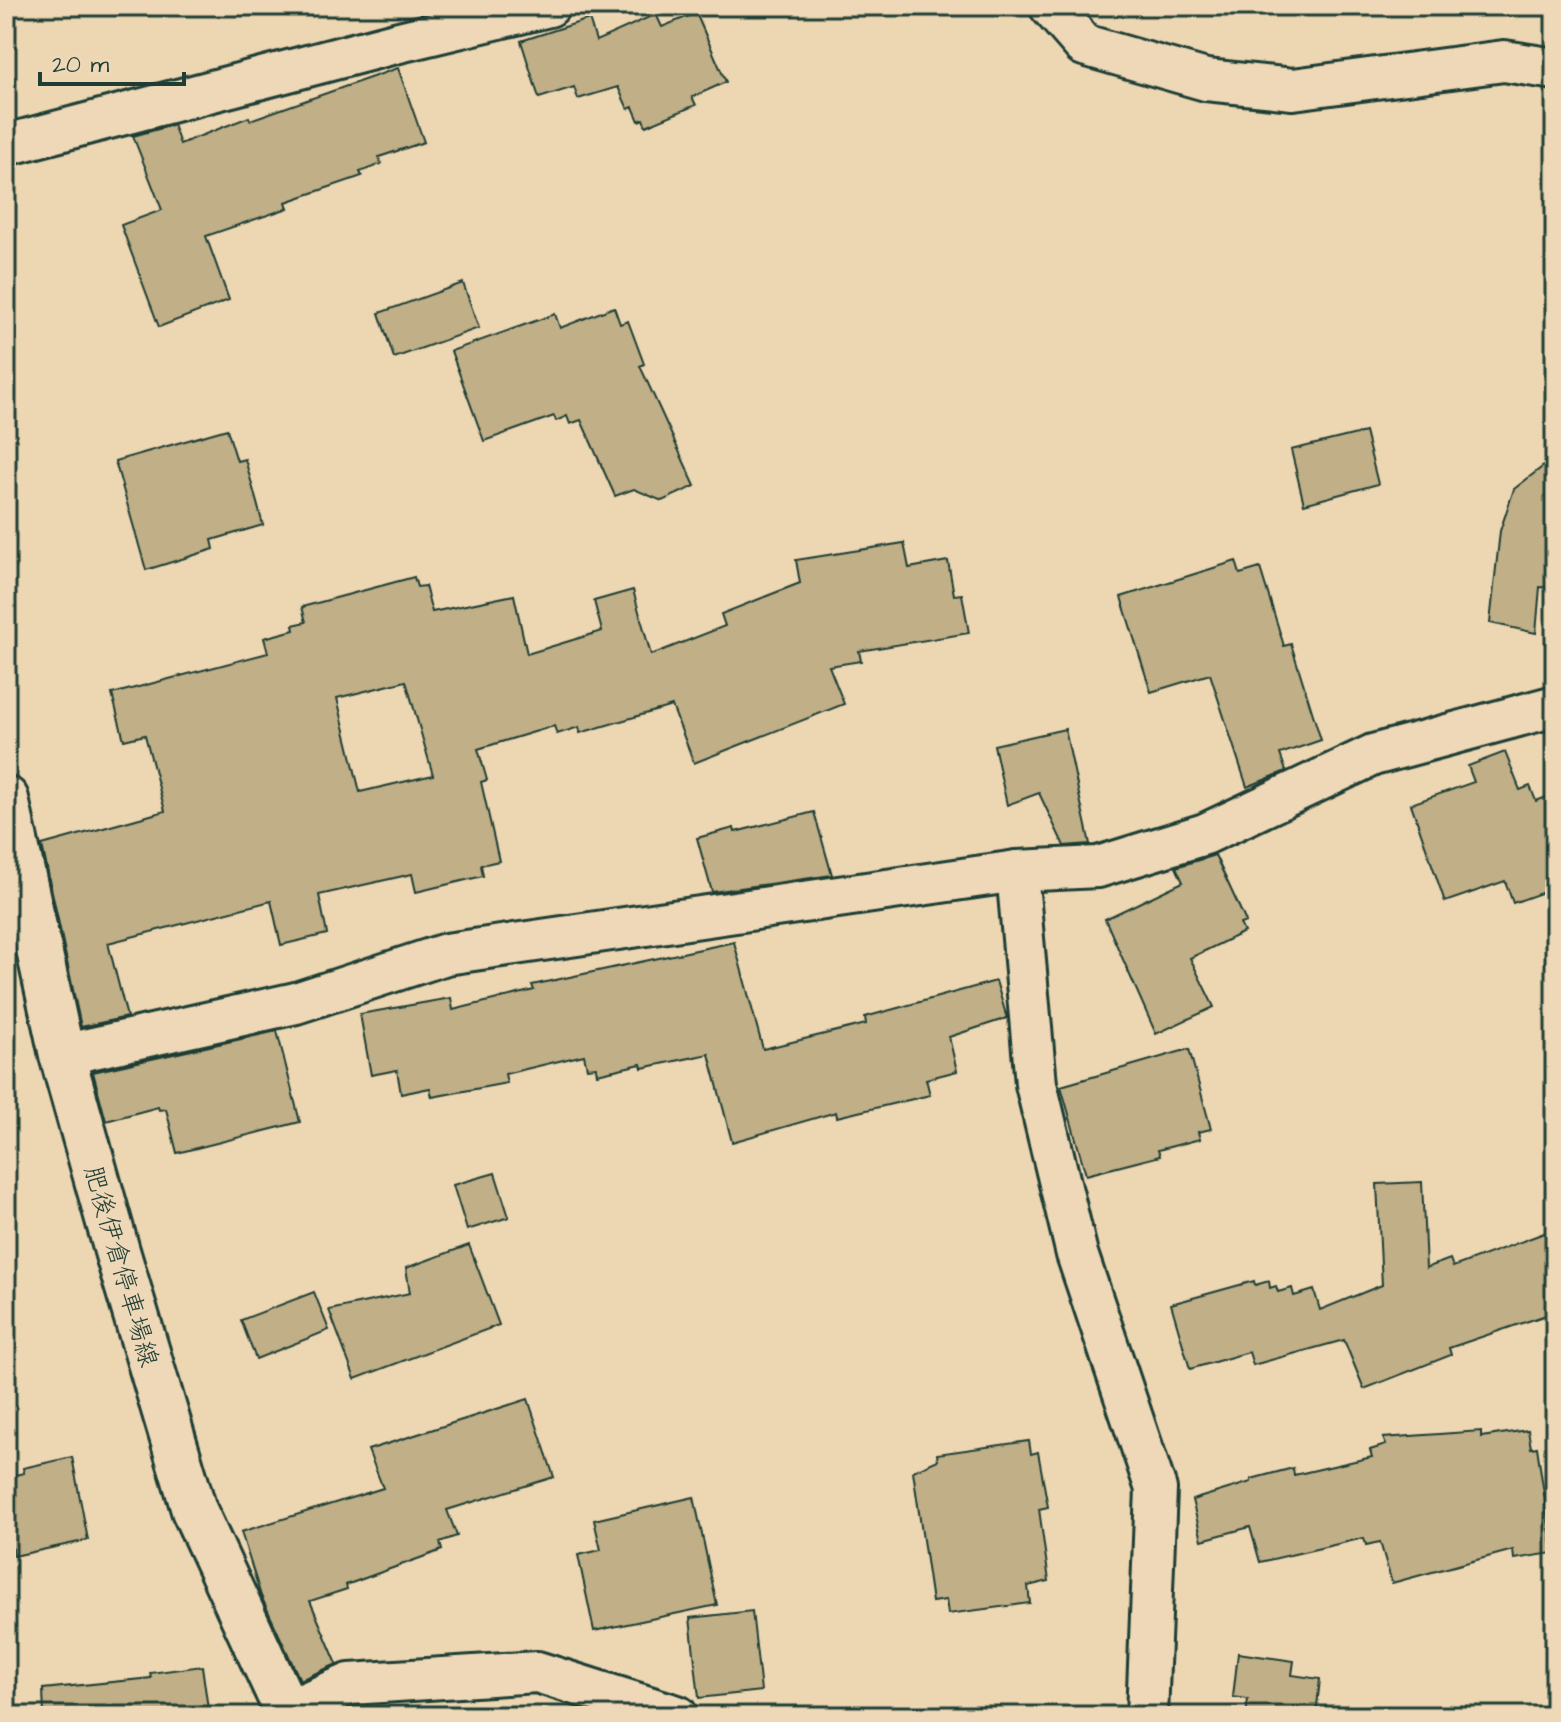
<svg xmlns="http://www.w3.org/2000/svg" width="1561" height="1722" viewBox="0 0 1561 1722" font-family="'Architects Daughter','Klee One',sans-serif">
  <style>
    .building { fill: #c0af87; stroke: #1f3d34; stroke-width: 2; fill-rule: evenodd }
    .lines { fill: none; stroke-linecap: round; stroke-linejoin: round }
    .minor-casing { stroke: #1f3d34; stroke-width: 46 }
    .secondary-casing { stroke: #1f3d34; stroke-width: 50 }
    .minor { stroke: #eed8b7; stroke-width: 40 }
    .secondary { stroke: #eed8b7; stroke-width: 44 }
    .labels { text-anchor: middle; stroke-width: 6; stroke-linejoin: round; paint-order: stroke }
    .street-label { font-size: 26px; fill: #1f3d34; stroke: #eed8b7 }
  </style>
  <rect width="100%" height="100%" fill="#edd6b2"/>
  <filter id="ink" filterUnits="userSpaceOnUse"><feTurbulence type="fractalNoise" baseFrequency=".0125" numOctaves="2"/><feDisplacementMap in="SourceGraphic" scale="16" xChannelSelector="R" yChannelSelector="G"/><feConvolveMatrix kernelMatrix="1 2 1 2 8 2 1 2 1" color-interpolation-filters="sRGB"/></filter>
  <g filter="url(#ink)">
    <g class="building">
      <polygon points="696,13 726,82 692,97 696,105 646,126 643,119 639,121 633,107 628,109 618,87 578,99 574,87 539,98 521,41 589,19 596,41 656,14 662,27"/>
      <polygon points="398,68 424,142 379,157 381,164 360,172 362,176 286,202 288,208 206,236 229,300 159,327 121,225 162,210 133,136 173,125 180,144 249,117 250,120"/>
      <polygon points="463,283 479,328 394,358 379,313"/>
      <polygon points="614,307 620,324 628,321 644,364 640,366 695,486 662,501 634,489 615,496 581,420 570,424 567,416 556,421 554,416 484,441 451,351 555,314 560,328"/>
      <polygon points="227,429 237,461 245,459 263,525 212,540 214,549 146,570 115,461"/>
      <polygon points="1365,432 1378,484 1304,504 1291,450"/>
      <polygon points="1555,457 1555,588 1540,587 1536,633 1490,623 1500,531 1514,489"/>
      <path d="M904,543L909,568L948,561L954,595L962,594L969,633L859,651L861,661L829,666L844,704L694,763L672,706L580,733L579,727L557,734L554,726L478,749L487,780L481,782L499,861L481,865L483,876L416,892L412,874L319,895L327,934L281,945L271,901L108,943L127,1017L81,1027L42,845L165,811L145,735L124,740L112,694L268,653L264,638L294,630L293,625L306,622L302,607L414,577L417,587L425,586L432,612L514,595L527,654L602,631L594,601L633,590L651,655L725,626L721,614L800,583L796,560ZM406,681L433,775L360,792L337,698Z"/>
      <polygon points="1236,561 1240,574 1260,568 1284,646 1291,644 1321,740 1280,754 1286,771 1247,787 1210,674 1151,692 1121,597"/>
      <polygon points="1065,729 1078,790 1090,844 1064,846 1039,793 1007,805 994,745"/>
      <polygon points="1505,752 1520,790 1530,786 1536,801 1555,794 1555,888 1513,903 1505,881 1445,902 1411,804 1474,782 1468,766"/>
      <polygon points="814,812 832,875 712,892 697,838 734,828 735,832"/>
      <polygon points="1215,855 1246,922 1240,924 1244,932 1190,958 1214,1007 1156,1034 1105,919 1183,882 1176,867"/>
      <polygon points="734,942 763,1049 866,1024 865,1017 996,981 1007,1018 949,1037 957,1071 926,1079 930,1095 837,1117 836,1112 732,1142 709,1054 642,1068 641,1064 597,1074 596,1067 587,1068 584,1055 505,1074 507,1083 432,1097 430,1088 401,1094 397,1070 371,1075 360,1014 451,998 453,1010 534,990 532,985"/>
      <polygon points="277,1031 300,1122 177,1153 166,1109 159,1110 158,1107 106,1121 93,1072"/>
      <polygon points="1189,1049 1211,1129 1198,1132 1200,1139 1158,1150 1160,1156 1086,1175 1061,1086"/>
      <polygon points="495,1173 509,1217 467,1230 453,1185"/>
      <polygon points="1422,1182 1426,1268 1450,1259 1453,1267 1555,1229 1555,1312 1449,1348 1451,1355 1364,1389 1344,1340 1253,1365 1249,1352 1190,1369 1171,1304 1254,1281 1255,1285 1269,1281 1270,1288 1276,1286 1278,1292 1292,1288 1294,1296 1314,1290 1320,1310 1382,1285 1377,1184"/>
      <polygon points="469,1245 499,1325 355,1379 329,1310 410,1293 406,1268"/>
      <polygon points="314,1292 329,1330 256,1359 241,1320"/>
      <polygon points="528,1399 554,1477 447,1510 457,1536 440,1542 442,1550 346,1585 347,1589 310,1601 337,1664 300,1680 261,1596 241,1532 383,1488 368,1450"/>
      <polygon points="1528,1430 1531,1448 1537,1447 1553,1553 1514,1559 1513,1550 1392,1583 1380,1542 1366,1545 1364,1538 1260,1562 1250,1527 1202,1540 1192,1500 1251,1482 1251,1479 1293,1468 1294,1475 1372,1457 1370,1450 1386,1445 1383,1438 1481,1431 1481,1437"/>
      <polygon points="1029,1441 1031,1454 1038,1452 1048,1507 1039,1509 1049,1581 1028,1586 1030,1603 948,1614 946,1600 932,1602 913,1471 938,1460 937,1454"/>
      <polygon points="72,1457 88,1540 14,1556 13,1549 6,1550 6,1477 24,1473 23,1468"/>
      <polygon points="694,1497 717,1605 594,1631 578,1555 601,1550 594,1520"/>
      <polygon points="752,1611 761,1691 699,1698 690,1618"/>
      <polygon points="1238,1653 1294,1661 1292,1675 1320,1679 1316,1716 1246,1716 1248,1699 1233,1697"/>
      <polygon points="202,1666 209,1716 44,1716 43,1689 151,1678 150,1673"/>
    </g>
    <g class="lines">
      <g class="minor-casing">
        <g id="minor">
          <polyline points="1050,6 1084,45 1206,80 1293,89 1504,61 1555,69"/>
          <polyline points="6,145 399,42 549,6"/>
          <polyline points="1017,871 1036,1084 1077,1254 1156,1489 1147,1716"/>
          <polyline points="62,1055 296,1003 446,954 1017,871 1098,867 1205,834 1373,755 1555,706"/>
          <polyline points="287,1711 350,1684 537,1672 677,1716"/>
        </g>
      </g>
      <g class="secondary-casing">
        <polyline id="secondary" points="6,799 62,1055 117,1251 194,1510 289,1716"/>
      </g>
      <use href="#minor" class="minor"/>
      <use href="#secondary" class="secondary"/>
    </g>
  </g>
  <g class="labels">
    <g class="street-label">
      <text transform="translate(122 1266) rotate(74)" y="9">肥後伊倉停車場線</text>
    </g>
  </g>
  <rect width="1561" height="1722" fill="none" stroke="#eed8b7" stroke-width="32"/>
  <rect x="16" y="16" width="1529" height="1690" fill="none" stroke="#1f3d34" stroke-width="3" filter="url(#ink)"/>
  <path d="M40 72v12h144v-12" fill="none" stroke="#1f3d34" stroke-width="4"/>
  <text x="52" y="72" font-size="24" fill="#1f3d34" stroke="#eed8b7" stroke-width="6" paint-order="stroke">20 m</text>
</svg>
